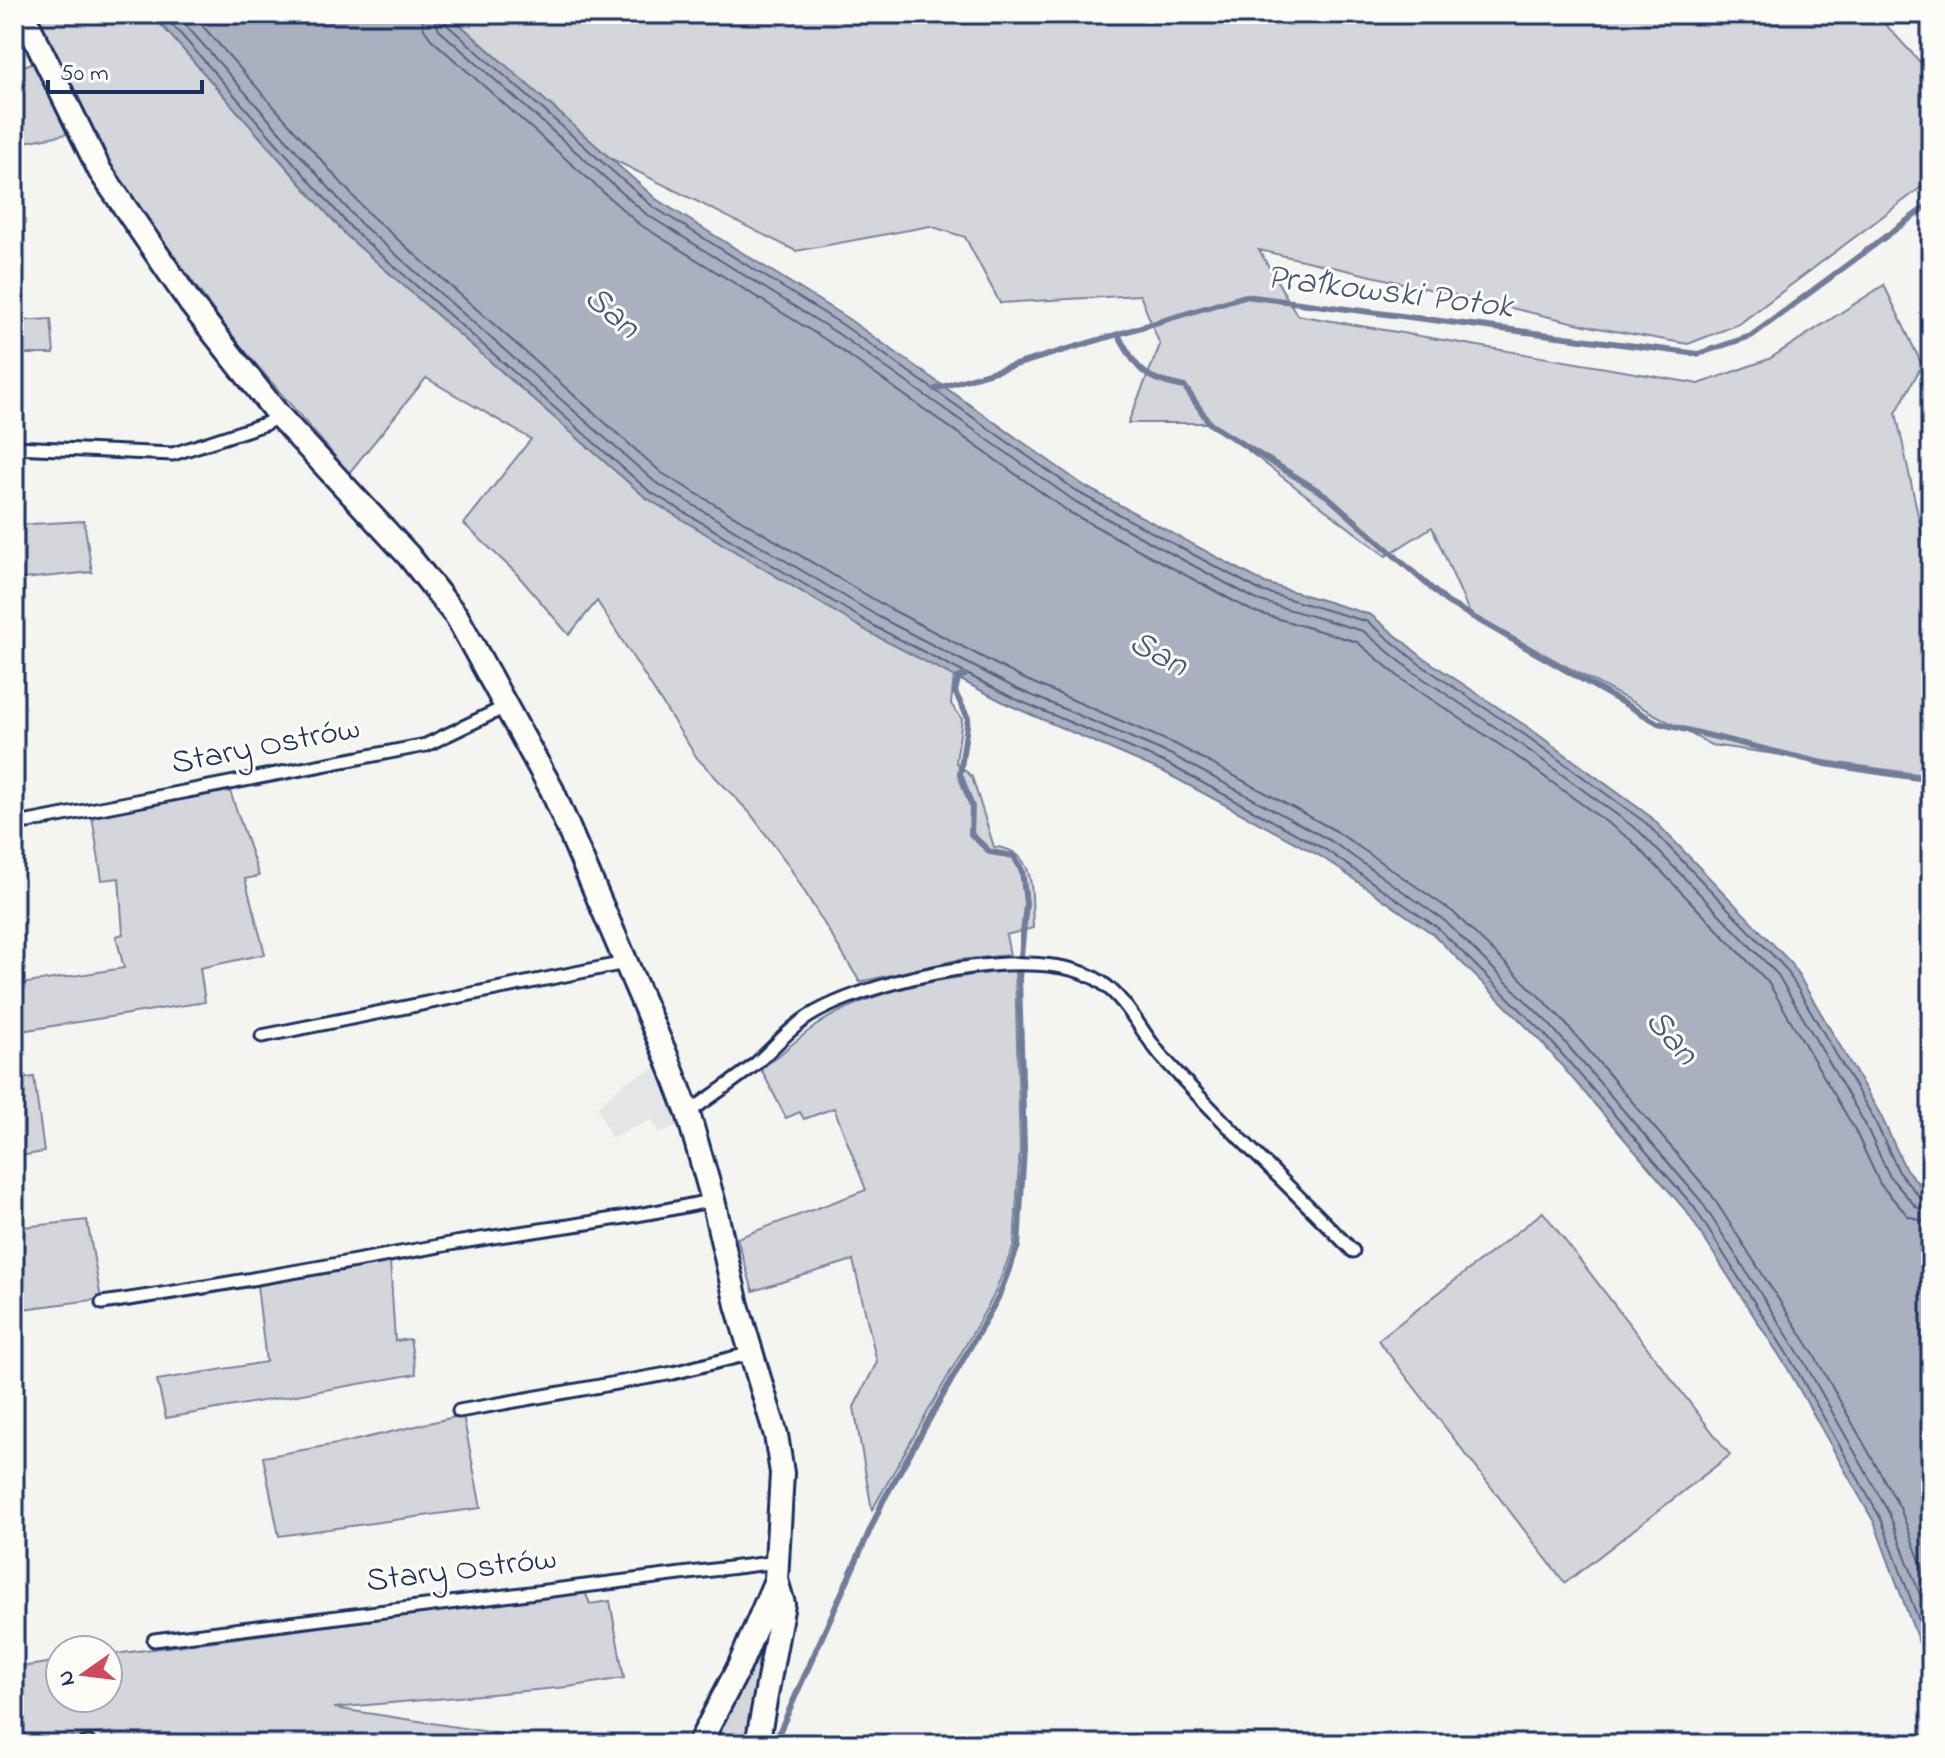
<svg xmlns="http://www.w3.org/2000/svg" width="1945" height="1758" viewBox="0 0 1945 1758" font-family="'Indie Flower',sans-serif">
  <style>
    .built { fill: #e4e5e6 }
    .green { fill: #d4d6db; stroke: #78829c; stroke-width: 2 }
    .water { fill: #aab0bf; stroke: #717c98; stroke-width: 2 }
    .lines { fill: none; stroke-linecap: round; stroke-linejoin: round }
    .shore { stroke: #546385; stroke-width: 2 }
    .stream { stroke: #717c98; stroke-width: 6 }
    .lane-casing { stroke: #1b2f5e; stroke-width: 17 }
    .street-casing { stroke: #1b2f5e; stroke-width: 28 }
    .lane { stroke: #fdfcf7; stroke-width: 11 }
    .street { stroke: #fdfcf7; stroke-width: 22 }
    .labels { text-anchor: middle; stroke-width: 6; stroke-linejoin: round; paint-order: stroke }
    .street-label { font-size: 34px; fill: #1b2f5e; stroke: #fdfcf7 }
    .water-label { font-size: 36px; font-style: italic; fill: #46567b; stroke: #fdfcf7 }
  </style>
  <rect width="100%" height="100%" fill="#f4f4f1"/>
  <filter id="ink" filterUnits="userSpaceOnUse"><feTurbulence type="fractalNoise" baseFrequency=".0125" numOctaves="2"/><feDisplacementMap in="SourceGraphic" scale="16" xChannelSelector="R" yChannelSelector="G"/><feConvolveMatrix kernelMatrix="1 2 1 2 8 2 1 2 1" color-interpolation-filters="sRGB"/></filter>
  <g filter="url(#ink)">
    <polygon class="built" points="657,1068 681,1124 659,1134 652,1120 611,1138 597,1107 625,1082"/>
    <g class="green">
      <path d="M35,14H152L347,236L645,497L870,632L954,676L951,704L962,719L956,762L972,777L994,847C1038,849 1031,894 1033,928L1006,935L1010,955L957,960L860,982L787,863L750,813L697,758L597,601L569,635L515,572L464,524L531,439L426,378L349,473L231,335L111,168L99,137L73,100Z"/>
      <polygon points="448,14 1876,14 1931,74 1931,180 1739,324 1688,344 1598,328 1259,250 1297,315 1699,384 1769,359 1884,285 1922,365 1896,413 1931,575 1931,776 1711,745 1470,614 1432,527 1386,556 1212,423 1128,423 1160,345 1140,295 1000,303 965,237 930,226 796,251 610,158"/>
      <polygon points="35,62 67,134 14,144 14,69"/>
      <polygon points="51,319 54,354 14,354 14,321"/>
      <polygon points="84,521 92,572 14,580 14,525"/>
      <polygon points="230,791 259,876 245,879 265,954 200,968 205,1002 14,1032 14,985 124,968 116,936 123,934 119,878 102,880 92,816"/>
      <path d="M1015,970L1020,1147L1014,1245L993,1297L872,1510L854,1407L877,1362L853,1260L753,1291L737,1238L866,1190L834,1108L804,1119L800,1112L786,1118L761,1069C779,1056 796,1040 814,1027C869,988 950,977 1015,970Z"/>
      <polygon points="34,1077 44,1152 14,1157 14,1080"/>
      <polygon points="1543,1212 1730,1455 1565,1583 1378,1340"/>
      <polygon points="87,1220 101,1299 14,1310 14,1228"/>
      <polygon points="390,1261 395,1341 410,1339 416,1374 166,1418 157,1380 266,1362 257,1285"/>
      <polygon points="463,1415 481,1508 279,1536 263,1457 348,1442"/>
      <polygon points="585,1592 590,1604 610,1601 624,1678 568,1687 334,1708 509,1735 507,1744 161,1744 159,1738 116,1744 112,1732 14,1744 14,1668 60,1661 60,1698 108,1698 108,1655"/>
      <polygon points="767,1641 749,1744 713,1744"/>
    </g>
    <polygon class="water" points="152,14 448,14 656,199 847,318 1086,487 1265,583 1371,615 1422,657 1529,728 1651,817 1792,964 1880,1114 1905,1168 1931,1198 1931,1701 1923,1654 1874,1522 1788,1369 1687,1212 1538,1038 1433,934 1322,857 1164,772 1009,705 870,633 645,497 347,236"/>
    <g class="lines">
      <g class="shore">
        <polyline points="163,14 353,230 649,491 874,626 1013,698 1168,764 1326,850 1438,928 1543,1032 1694,1207 1794,1365 1881,1519 1931,1653"/>
        <polyline points="176,14 360,223 655,482 879,617 1017,689 1172,755 1331,841 1445,921 1551,1026 1701,1201 1803,1360 1889,1513 1931,1624"/>
        <polyline points="192,14 369,214 662,473 885,606 1022,678 1177,745 1336,831 1453,912 1560,1017 1711,1194 1813,1353 1900,1508 1931,1590"/>
        <polyline points="421,14 424,29 431,39 639,224 831,343 1069,512 1252,611 1357,642 1404,681 1512,753 1631,840 1768,982 1854,1128 1880,1184 1908,1216 1931,1224"/>
        <polyline points="433,14 439,30 646,214 837,333 1076,502 1257,600 1363,631 1412,671 1519,743 1639,831 1778,975 1864,1122 1890,1177 1916,1207 1931,1212"/>
        <polyline points="443,14 446,24 652,206 843,325 1081,494 1261,591 1368,622 1418,663 1525,735 1646,823 1786,969 1873,1117 1899,1172 1922,1200 1931,1202"/>
      </g>
      <g class="stream">
        <path d="M1118,335C1139,371 1142,379 1185,387L1210,424L1327,496L1447,602L1658,723L1826,764L1931,780"/>
        <polyline points="935,389 1245,296 1698,354 1751,336 1931,203"/>
        <polyline points="774,1744 883,1501 998,1298 1018,1246 1024,1148 1019,978 1026,903 1022,871 1014,856 990,852 971,834 972,807 960,774 968,718 955,692 958,678 965,675"/>
      </g>
      <g class="lane-casing">
        <g id="lane">
          <polyline points="14,447 173,454 265,424 279,416"/>
          <polyline points="28,822 426,745 507,706"/>
          <polyline points="262,1036 625,963"/>
          <path d="M688,1113C709,1098 731,1083 752,1067C771,1051 789,1028 811,1015C872,979 1040,940 1101,982C1130,1002 1143,1037 1166,1061C1226,1127 1291,1188 1353,1251"/>
          <path d="M102,1303C219,1286 334,1265 450,1244C538,1229 626,1220 713,1200"/>
          <polyline points="459,1411 673,1373 752,1353"/>
          <polyline points="154,1640 777,1562"/>
          <polyline points="84,1744 89,1743"/>
        </g>
      </g>
      <g class="street-casing">
        <g id="street">
          <polyline points="23,14 100,171 191,304 279,416 408,555 457,617 552,790 667,1058 688,1113 713,1200 737,1305 776,1435 782,1473 776,1580 783,1604 757,1744"/>
          <polyline points="699,1744 739,1667 776,1580"/>
        </g>
      </g>
      <use href="#lane" class="lane"/>
      <use href="#street" class="street"/>
    </g>
  </g>
  <g class="labels">
    <g class="street-label">
      <text transform="translate(265 743) rotate(-11)" y="12">Stary Ostrów</text>
      <text transform="translate(461 1567) rotate(-7)" y="12">Stary Ostrów</text>
    </g>
    <g class="water-label">
      <text transform="translate(1390 289) rotate(7)" y="13">Prałkowski Potok</text>
      <text transform="translate(614 310) rotate(41)" y="13">San</text>
      <text transform="translate(1160 651) rotate(28)" y="13">San</text>
      <text transform="translate(1674 1035) rotate(49)" y="13">San</text>
    </g>
  </g>
  <rect width="1945" height="1758" fill="none" stroke="#fdfcf7" stroke-width="48"/>
  <rect x="24" y="24" width="1897" height="1710" fill="none" stroke="#1b2f5e" stroke-width="3" filter="url(#ink)"/>
  <g transform="translate(84 1674) rotate(256)"><circle r="38" fill="#fdfcf7" stroke="#a3aaba" stroke-width="2"/>
  <path d="M0-6L14 30L0 20L-14 30Z" fill="#d1495b"/>
  <text y="-12" font-size="22" font-weight="bold" text-anchor="middle" fill="#1b2f5e">N</text>
  </g>
  <path d="M48 80v12h154v-12" fill="none" stroke="#1b2f5e" stroke-width="4"/>
  <text x="60" y="80" font-size="24" fill="#1b2f5e" stroke="#fdfcf7" stroke-width="6" paint-order="stroke">50 m</text>
</svg>
